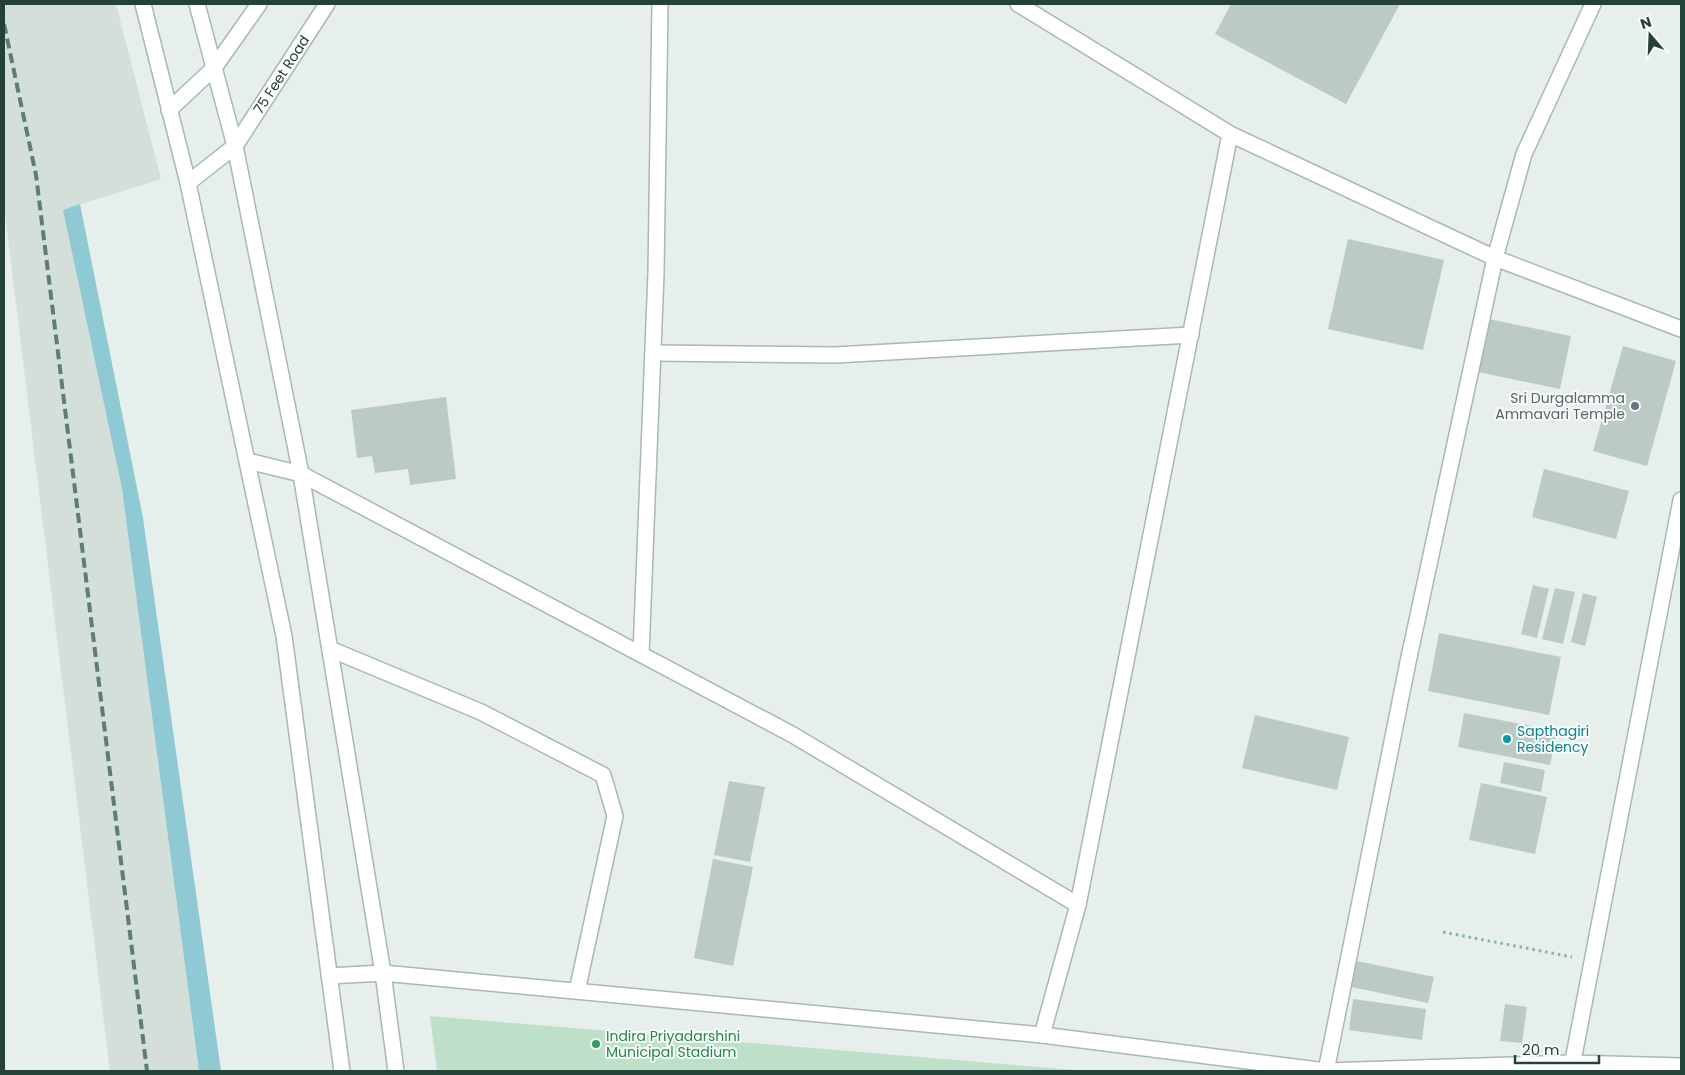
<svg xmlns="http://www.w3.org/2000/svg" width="1685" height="1075" viewBox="0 0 1685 1075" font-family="Poppins,sans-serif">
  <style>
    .built { fill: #d4dfda }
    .green { fill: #bfe0c8 }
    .water { fill: #8ec9d4 }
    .building { fill: #bbcac4 }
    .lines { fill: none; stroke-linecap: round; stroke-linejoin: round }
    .minor-casing { stroke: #a8b8b2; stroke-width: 18 }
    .tertiary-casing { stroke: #a8b8b2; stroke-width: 18 }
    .secondary-casing { stroke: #a4bbb3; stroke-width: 18 }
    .path { stroke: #86b3a5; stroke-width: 3; stroke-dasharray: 2.5 4; stroke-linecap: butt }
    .minor { stroke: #fff; stroke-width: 15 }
    .tertiary { stroke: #fff; stroke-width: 15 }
    .secondary { stroke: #fff; stroke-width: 15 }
    .rail { stroke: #5f7d75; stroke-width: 4; stroke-dasharray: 10 5; stroke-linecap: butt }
    .worship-dot { fill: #6b7280; stroke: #f7fbf9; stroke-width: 2 }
    .culture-dot { fill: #0f9aa8; stroke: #f7fbf9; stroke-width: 2 }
    .leisure-dot { fill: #2e9e5b; stroke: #f7fbf9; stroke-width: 2 }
    .labels { text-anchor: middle; stroke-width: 4; stroke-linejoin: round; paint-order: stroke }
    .street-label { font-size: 14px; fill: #24423a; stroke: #f7fbf9 }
    .worship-label { font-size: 14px; fill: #5b616d; stroke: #f7fbf9; text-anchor: end }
    .culture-label { font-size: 14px; fill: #0d838f; stroke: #f7fbf9; text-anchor: start }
    .leisure-label { font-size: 14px; fill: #27864d; stroke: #f7fbf9; text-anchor: start }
  </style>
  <rect width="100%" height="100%" fill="#e6efeb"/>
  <polygon class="built" points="4,4 116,4 161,179 63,210 122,489 199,1071 110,1071 4,206"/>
  <polygon class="green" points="430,1016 1086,1071 437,1071"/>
  <polygon class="water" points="80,204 143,518 221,1071 199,1071 122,489 63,210"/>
  <g class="building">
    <polygon points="1231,4 1400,4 1346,104 1215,34"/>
    <polygon points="1348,239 1444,260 1423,350 1328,329"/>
    <polygon points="1484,318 1571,336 1560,389 1473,371"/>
    <polygon points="1623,346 1676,361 1647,466 1593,451"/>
    <polygon points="446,397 456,479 410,485 408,469 375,473 372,456 357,458 351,410"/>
    <polygon points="1544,469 1629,491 1616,539 1532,517"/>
    <polygon points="1533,585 1549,589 1537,638 1521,634"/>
    <polygon points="1555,588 1575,592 1563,644 1542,639"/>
    <polygon points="1583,593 1597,597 1585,646 1571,642"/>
    <polygon points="1439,633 1561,657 1549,715 1428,691"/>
    <polygon points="1464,713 1557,731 1550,765 1458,747"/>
    <polygon points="1255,715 1349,737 1337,790 1242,768"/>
    <polygon points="1504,762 1545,770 1541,792 1500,783"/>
    <polygon points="729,781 765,787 750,862 714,855"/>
    <polygon points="1481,783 1547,797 1535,854 1469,840"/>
    <polygon points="713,859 753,867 733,966 694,958"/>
    <polygon points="1352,960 1434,977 1428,1003 1347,986"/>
    <polygon points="1353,999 1426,1009 1422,1040 1349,1030"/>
    <polygon points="1505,1004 1527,1007 1522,1043 1500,1041"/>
  </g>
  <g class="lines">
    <g class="minor-casing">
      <g id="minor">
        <polyline points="653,353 835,355 1191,335"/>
        <polyline points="248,461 301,474 793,735 1078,905"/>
        <polyline points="330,649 481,712 603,775 615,816 577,991"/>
        <polyline points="641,654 656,273 660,4"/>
        <polyline points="329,976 383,973 1042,1035 1326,1071 1572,1063 1681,1066"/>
        <polyline points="1042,1035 1078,905 1230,134"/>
        <polyline points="1326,1071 1408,662 1495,258 1524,154 1593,4"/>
      </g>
    </g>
    <g class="tertiary-casing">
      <g id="tertiary">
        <polyline points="143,4 188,183 284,636 342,1071"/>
        <polyline points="197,4 235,146 301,474 383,973 396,1071"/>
        <polyline points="1018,4 1230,134 1495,258 1681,329"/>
        <polyline points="169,110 214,68 259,4"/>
        <path id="s1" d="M188,183L235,146L327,4"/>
      </g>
    </g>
    <g class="secondary-casing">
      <polyline id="secondary" points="1571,1071 1681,500"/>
    </g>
    <polyline class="path" points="1443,932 1572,957"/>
    <use href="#minor" class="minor"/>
    <use href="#tertiary" class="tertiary"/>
    <use href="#secondary" class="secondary"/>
    <polyline class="rail" points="4,24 36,175 147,1071"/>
  </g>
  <circle class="worship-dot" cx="1635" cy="406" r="5"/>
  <circle class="culture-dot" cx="1507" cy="739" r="5"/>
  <circle class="leisure-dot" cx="596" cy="1044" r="5"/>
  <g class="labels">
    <g class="street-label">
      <text dy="5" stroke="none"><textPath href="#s1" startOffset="145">75 Feet Road</textPath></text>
    </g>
    <g class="worship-label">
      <text x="1625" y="403">Sri Durgalamma<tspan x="1625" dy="16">Ammavari Temple</tspan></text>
    </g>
    <g class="culture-label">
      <text x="1517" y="736">Sapthagiri<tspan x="1517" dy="16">Residency</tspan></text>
    </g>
    <g class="leisure-label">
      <text x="606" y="1041">Indira Priyadarshini<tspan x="606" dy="16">Municipal Stadium</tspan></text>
    </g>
  </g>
  <rect width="1685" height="1075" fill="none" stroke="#24423a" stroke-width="10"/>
  <g transform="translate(1650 35) rotate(341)" stroke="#f7fbf9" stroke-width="4" paint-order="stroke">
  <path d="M0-4L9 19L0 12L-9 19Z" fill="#24423a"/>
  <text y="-8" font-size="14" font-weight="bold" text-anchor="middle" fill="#24423a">N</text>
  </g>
  <path d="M1515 1055v8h84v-8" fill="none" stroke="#24423a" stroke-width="2.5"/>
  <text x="1522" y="1055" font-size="15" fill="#24423a" stroke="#f7fbf9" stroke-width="4" paint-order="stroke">20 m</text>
</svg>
